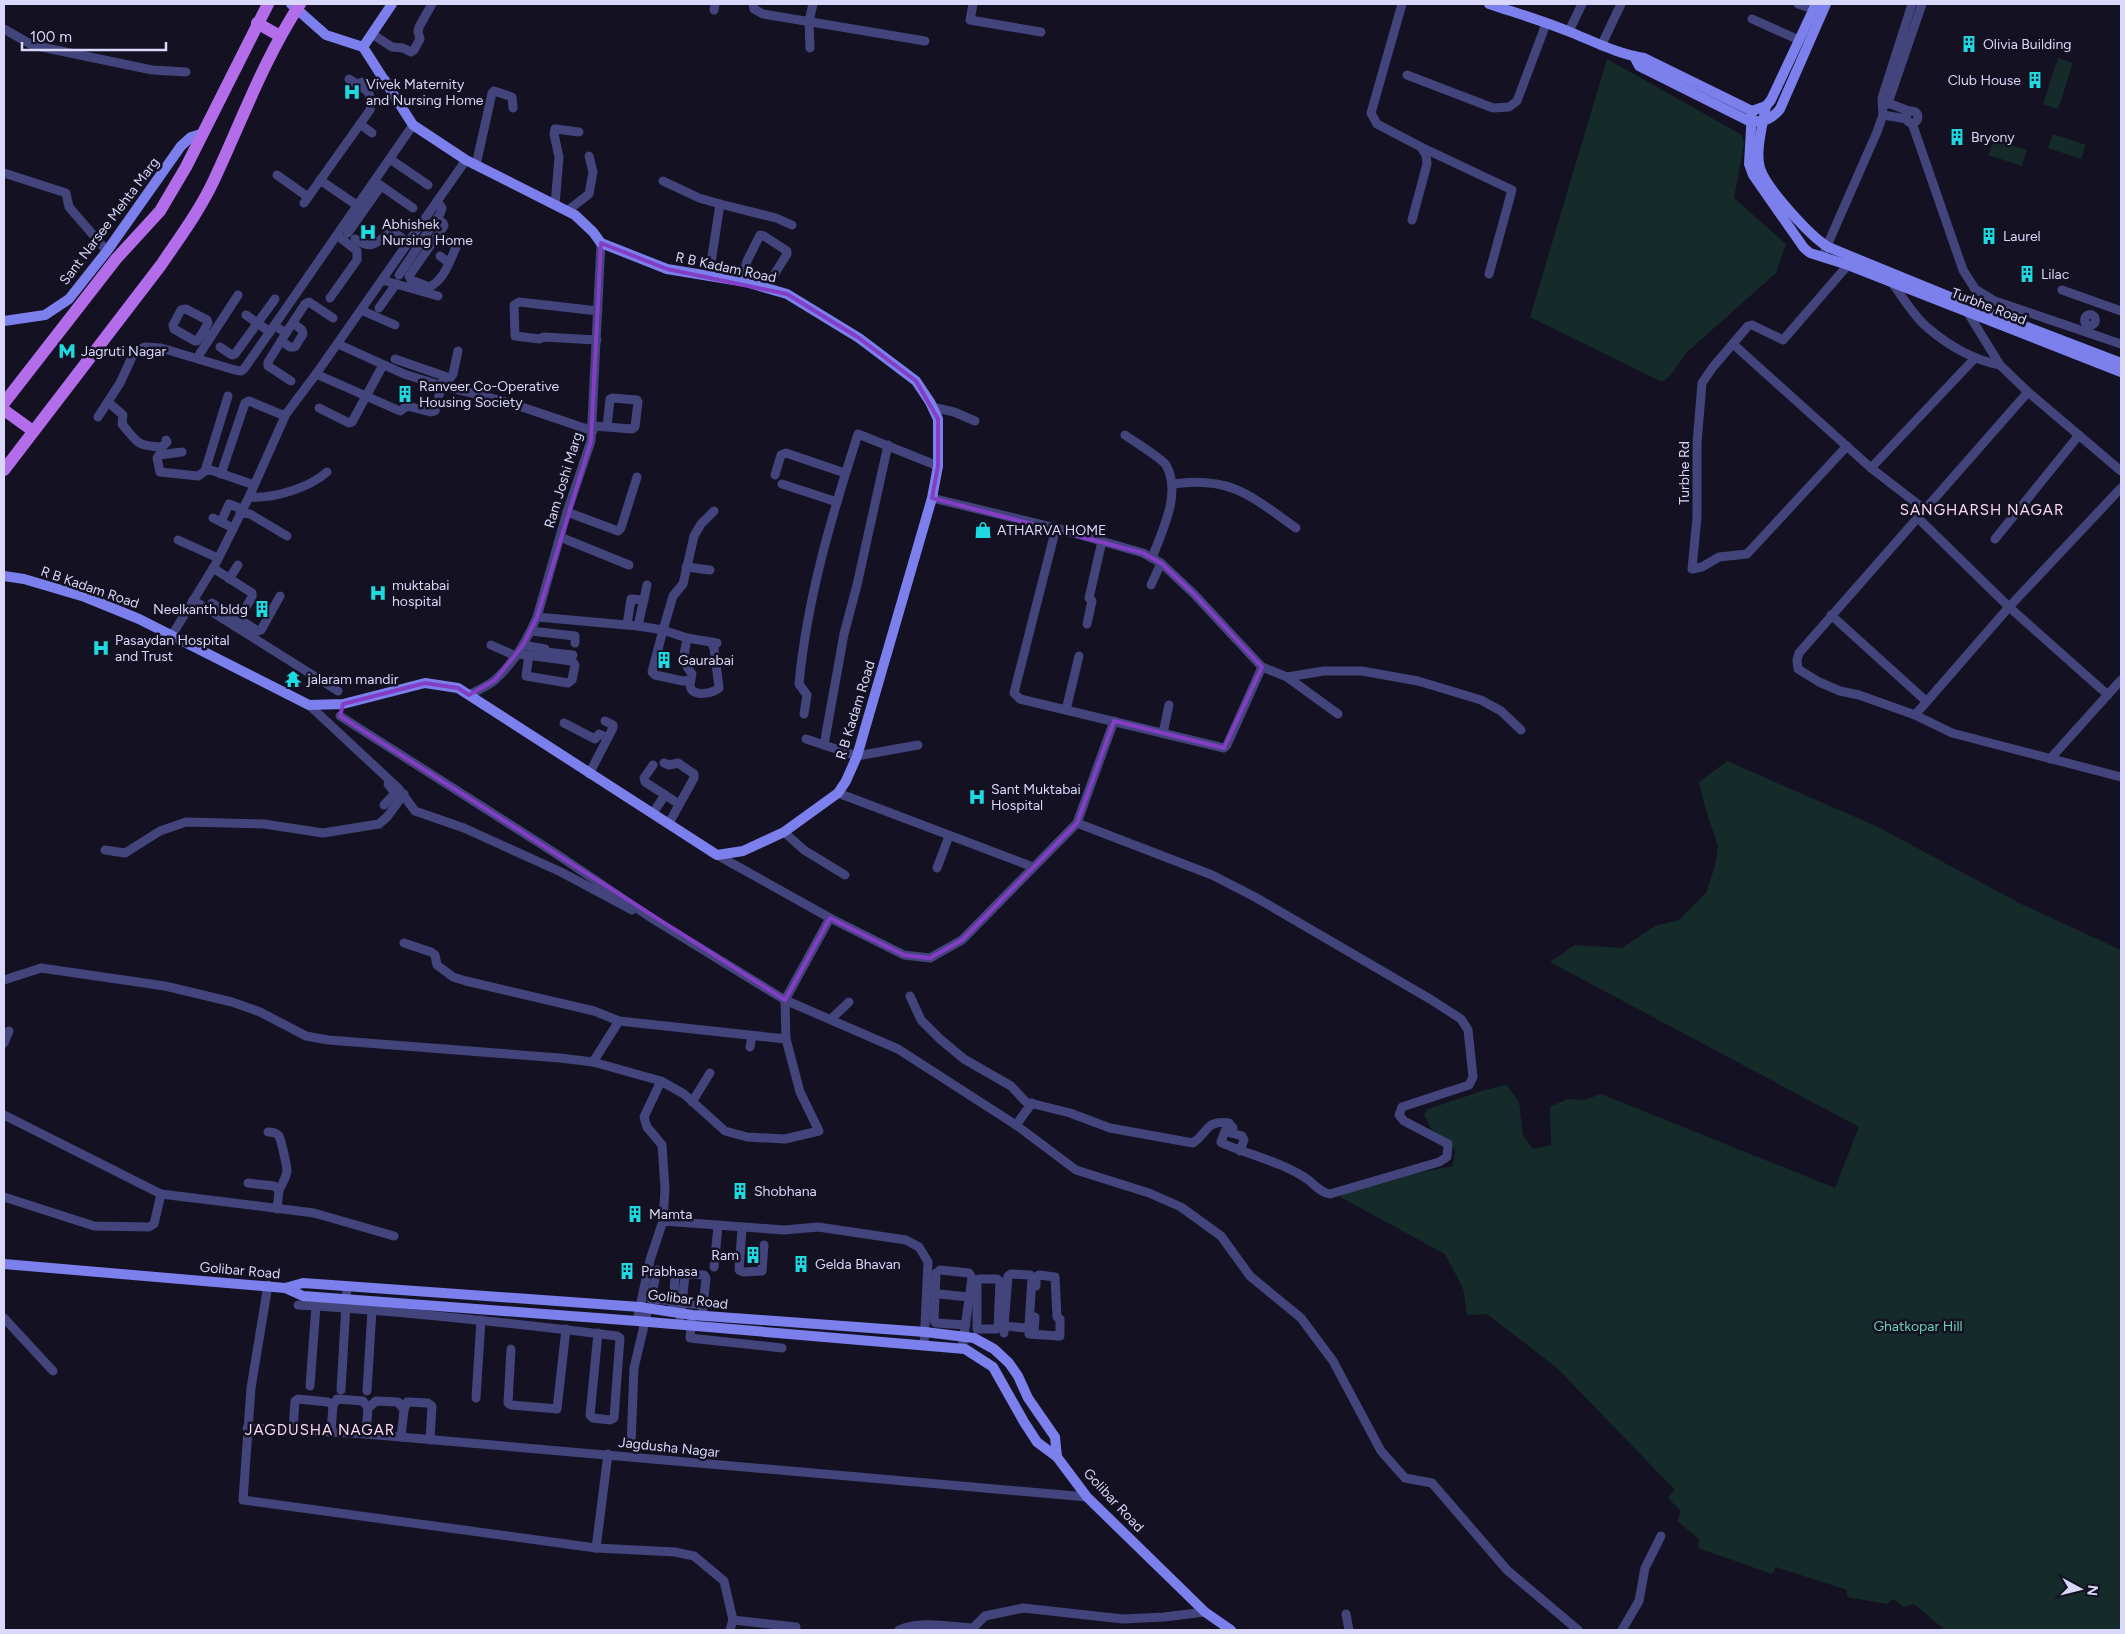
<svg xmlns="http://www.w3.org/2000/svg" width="2125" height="1634" viewBox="0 0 2125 1634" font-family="Figtree,sans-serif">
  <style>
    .green { fill: #152b29 }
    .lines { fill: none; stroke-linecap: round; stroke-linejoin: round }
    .street { stroke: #42447b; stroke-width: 9 }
    .secondary { stroke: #7b80ed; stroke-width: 10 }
    .primary { stroke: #b36deb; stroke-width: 12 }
    .marked { fill: none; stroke: #843dc5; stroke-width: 4; stroke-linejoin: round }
    .labels { text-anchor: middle; stroke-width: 5; stroke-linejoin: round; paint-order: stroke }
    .poi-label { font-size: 14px; fill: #d9d8fa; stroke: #131122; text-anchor: start }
    .street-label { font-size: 14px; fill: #d9d8fa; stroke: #131122 }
    .park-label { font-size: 14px; fill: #6dd0b0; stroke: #131122 }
    .neighbourhood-label { font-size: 15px; letter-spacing: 1px; fill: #fad9f0; stroke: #131122 }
  </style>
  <rect width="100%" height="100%" fill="#131122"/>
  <g class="green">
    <polygon points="2058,58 2073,63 2058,109 2043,104"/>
    <polygon points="1607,59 1742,135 1744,144 1734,198 1786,244 1776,273 1686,353 1671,375 1662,382 1530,317"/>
    <polygon points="2053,134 2086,145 2081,159 2048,148"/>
    <polygon points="1994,139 2027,150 2022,166 1988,155"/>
    <polygon points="1727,761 1878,827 2021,904 2121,950 2121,1630 1945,1630 1914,1604 1904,1607 1893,1599 1887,1604 1847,1597 1847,1590 1776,1567 1772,1574 1698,1548 1699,1539 1677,1521 1681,1511 1668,1498 1675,1490 1557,1368 1487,1314 1467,1315 1463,1288 1445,1254 1340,1197 1344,1188 1453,1166 1455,1150 1432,1130 1424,1115 1428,1109 1485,1090 1507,1085 1519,1102 1523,1135 1533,1149 1551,1145 1550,1107 1567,1099 1584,1100 1601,1094 1835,1188 1859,1127 1550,962 1575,945 1622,948 1655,926 1679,920 1706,893 1715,866 1718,846 1705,807 1699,782"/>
  </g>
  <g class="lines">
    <g class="street">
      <polyline points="753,4 754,9 763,14 925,41"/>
      <polyline points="973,4 970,20 1041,32"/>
      <polyline points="1402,4 1371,113 1377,124 1421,147 1426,155 1427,164 1412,220"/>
      <polyline points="1798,4 1813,9"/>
      <polyline points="714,10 715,4"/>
      <polyline points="1752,19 1799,40"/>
      <polyline points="4,29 32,45 152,70 186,72"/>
      <polyline points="1569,31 1582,4"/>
      <polyline points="372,34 392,47 403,48 411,52 414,50 420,39 418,32 419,27 432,4"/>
      <polyline points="1601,46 1621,4"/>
      <polyline points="810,48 809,21 813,4"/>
      <polyline points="1407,75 1493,108 1509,107 1517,101 1546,24"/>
      <path d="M362,82C371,89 376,85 386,80"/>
      <polyline points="1888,103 1909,111"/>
      <polyline points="1883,107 1888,103 1922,4"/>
      <circle cx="1912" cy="117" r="6"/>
      <polyline points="1883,115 1907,119"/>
      <polyline points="1912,123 1963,270 1975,289 1995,301 2121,344"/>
      <polyline points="360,124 372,133"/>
      <polyline points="1421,147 1512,190 1489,274"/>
      <polyline points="390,159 428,185"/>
      <polyline points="476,165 492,93 494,91 512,97 513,108"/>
      <polyline points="4,173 66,193 69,207 107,251"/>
      <polyline points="277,175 308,197"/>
      <polyline points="320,180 358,206"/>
      <polyline points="663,181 699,198 720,204"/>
      <polyline points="377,183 413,208"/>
      <path d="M304,203L370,110C374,90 364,89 349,79"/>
      <polyline points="555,205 559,157 554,134 555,129 579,132"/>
      <polyline points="567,211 589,194 593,172 589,156"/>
      <path d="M437,219L443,223L444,226L409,276L411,280L429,287C444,281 450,260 457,245"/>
      <polyline points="348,233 381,186"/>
      <path d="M355,239C376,253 377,238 393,232L408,242"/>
      <polyline points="440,256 449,263"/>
      <polyline points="1822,257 1877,132 1883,115 1882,98 1912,4"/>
      <polyline points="399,275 440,214 442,208 437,201"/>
      <polyline points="709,276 720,204 776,218 792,225"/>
      <polyline points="382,280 438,296"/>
      <polyline points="741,281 747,261 760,235 764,236 787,251 787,254 766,288"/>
      <path d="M1892,283C1903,297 1914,317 1928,328C1949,346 1974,360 2000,365"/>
      <polyline points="2062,290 2121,311"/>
      <polyline points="330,298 357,260 357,251 337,235"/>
      <polyline points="379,308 396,284"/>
      <polyline points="361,310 395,325"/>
      <polyline points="1968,313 2000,365 2028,392 2121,471"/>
      <circle cx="2090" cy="320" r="5.5"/>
      <polyline points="246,315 270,332"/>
      <polyline points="275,326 286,333 305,304 309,302 333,318"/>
      <polyline points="203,332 197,341 195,341 174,329 173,325 181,310 186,309 207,320 208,323 203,332 211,336"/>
      <polyline points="286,333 268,362 268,366 291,381"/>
      <polyline points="597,340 543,337 540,339 515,336 514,305 519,302 598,311"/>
      <polyline points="281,341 290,347 295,347 303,334 302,330 293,323"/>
      <polyline points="338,344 404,374 442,386 507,402 593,431"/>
      <polyline points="1733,344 1871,468 1924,509"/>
      <polyline points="220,347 232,355 235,354 275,299"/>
      <polyline points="197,358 238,295"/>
      <polyline points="395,359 444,376"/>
      <polyline points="316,374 400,411 407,406 431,412 435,411 444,376 450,378 453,374 458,351"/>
      <polyline points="2028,392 1799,653 1797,660 1798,669 1819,682 1840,691 1859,695 1915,715 1952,733 2121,777"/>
      <path d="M108,402L123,415L122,424C138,443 136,446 162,447L167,442L166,440"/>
      <polyline points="932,407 954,412 975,421"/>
      <polyline points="319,408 349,423 352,422 383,365"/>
      <polyline points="98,417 120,383 132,357 138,350 145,347 161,348 235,370 241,371 244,369 413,125"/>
      <polyline points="594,426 632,429 635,427 638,402 637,400 612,398 610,399 607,427"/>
      <path d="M1125,435C1133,441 1161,458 1166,465C1182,493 1162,531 1152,558"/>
      <polyline points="1847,446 1747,554 1719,557 1702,567 1692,569 1697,517 1697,443 1702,383 1713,367 1748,326 1752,325 1783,340 1848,265"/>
      <polyline points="182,452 159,455 157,458 160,472 198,476 205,471 211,470 254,485"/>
      <polyline points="1871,468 1975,358"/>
      <polyline points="205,471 228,396"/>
      <polyline points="221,474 245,403 249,401 285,416"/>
      <polyline points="775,475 781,455 786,453 845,473"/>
      <polyline points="782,484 837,502"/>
      <path d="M1173,484C1231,476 1251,496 1296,528"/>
      <path d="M249,497C273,499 309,488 327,472"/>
      <polyline points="932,498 1056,528 1143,553 1161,563 1194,594 1262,667 1287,677 1324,671 1362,671 1418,681 1481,700 1501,711 1521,730"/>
      <polyline points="567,512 618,531 621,528 637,477"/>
      <polyline points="240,513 250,514 287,536"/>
      <polyline points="1917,517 2009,607 2108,695"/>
      <polyline points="213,518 233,528"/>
      <polyline points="221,522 229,504 242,509"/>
      <polyline points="1056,528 1014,693 1020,699 1224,748 1227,745 1262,667"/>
      <polyline points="560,537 629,565"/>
      <polyline points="1995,539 2079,435"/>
      <polyline points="178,540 218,558"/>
      <polyline points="686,567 710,570"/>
      <polyline points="213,568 252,593 252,597 239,619 258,631 261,630 280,596"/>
      <polyline points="229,579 238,565"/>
      <polyline points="1151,585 1161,563"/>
      <polyline points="193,600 338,691"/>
      <polyline points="212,603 239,619"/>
      <polyline points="1831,615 1926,701"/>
      <polyline points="537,617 638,626 663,630 673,596 683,584 694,536 701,524 714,511"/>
      <polyline points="1087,624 1092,601 1089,598 1102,541"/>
      <polyline points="627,625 631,599 644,600"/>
      <polyline points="638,626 647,585"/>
      <polyline points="531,631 575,636 575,643"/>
      <polyline points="172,635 215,565 249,497 286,414 316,374 466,160"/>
      <path d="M687,638L683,661L692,674C691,677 690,683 690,686C693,698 713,693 719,688L714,648L711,642"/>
      <polyline points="491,645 516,656"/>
      <polyline points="523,645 545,649 545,652 573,655"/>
      <polyline points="518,654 572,661 575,665 572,680 568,683 526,676 529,655"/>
      <polyline points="1287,677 1338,714"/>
      <polyline points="691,680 683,681 655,675 652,672 663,630 687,638 717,643"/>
      <path d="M469,695C477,690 489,686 496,679C515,662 527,640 537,617L567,512L591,441L601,243"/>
      <polyline points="309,705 398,788 415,811 464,828 561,872 632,910"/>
      <polyline points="1066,710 1079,656"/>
      <path d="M804,714L807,695L799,684C807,598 832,515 858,434L938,466"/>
      <polyline points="1915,715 2009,607 2121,488"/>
      <polyline points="340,716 555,853 653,919 785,1000 786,1039 800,1092 819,1131 785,1139 747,1137 725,1131 684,1094 661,1081 593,1062"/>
      <polyline points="564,723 595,739 599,734 608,738"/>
      <polyline points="1163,733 1169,705"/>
      <polyline points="806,739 857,756 918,745"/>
      <polyline points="824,745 844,634 857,585 888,445"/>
      <polyline points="2050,759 2121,680"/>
      <polyline points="664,763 669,765 678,763 694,774 694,778 669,823"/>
      <polyline points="653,765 644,778 645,782 679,804"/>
      <polyline points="589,774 613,728 613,725 605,721"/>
      <polyline points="838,793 1033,867"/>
      <polyline points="384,805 395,793 388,784"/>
      <polyline points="653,813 665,795"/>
      <path d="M1077,823L1212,875L1255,897L1430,999L1461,1019L1468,1030L1473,1077L1469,1085L1402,1107L1399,1115L1404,1121L1448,1144L1447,1157L1439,1162L1330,1194C1321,1193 1314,1184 1307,1179C1282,1162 1249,1155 1222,1143L1221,1142L1225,1131L1242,1136L1244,1140L1240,1151"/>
      <polyline points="784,832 804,850 845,875"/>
      <polyline points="105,850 125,853 160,831 186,822 264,824 323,833 379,824 387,817 404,794"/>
      <polyline points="717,855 830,918 904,955 930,958 962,940 1077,823 1114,721"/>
      <polyline points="937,868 949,836"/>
      <polyline points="830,918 785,1000 898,1049 1016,1125 1076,1170 1149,1193 1181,1207 1221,1236 1250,1276 1301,1318 1333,1361 1381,1451 1405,1478 1432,1483 1507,1570 1578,1630"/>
      <polyline points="404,943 431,952 435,955 437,965 453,977 466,981 594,1011 619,1021 786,1039"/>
      <polyline points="4,980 41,968 165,986 232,1002 260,1012 306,1036 328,1040 560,1058 593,1062 619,1021"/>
      <path d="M910,996L921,1020L940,1039L964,1059L1011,1086L1026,1102L1070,1113L1110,1128L1193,1143C1209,1132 1205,1120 1229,1123L1233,1128L1231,1133"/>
      <polyline points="831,1019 849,1002"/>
      <polyline points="4,1043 9,1031"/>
      <polyline points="750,1047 752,1036"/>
      <polyline points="661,1081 644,1117 647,1127 662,1145 665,1189 663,1221"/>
      <polyline points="692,1102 710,1073"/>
      <polyline points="4,1115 161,1194"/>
      <polyline points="1016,1125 1032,1103"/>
      <path d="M268,1132C272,1132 276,1132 279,1136C281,1140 287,1166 287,1171C286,1178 282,1184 279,1190"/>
      <polyline points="248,1183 274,1186 279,1190 277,1209"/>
      <polyline points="4,1197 94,1226 149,1227 154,1224 161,1194 314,1213 394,1236"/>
      <polyline points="742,1228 739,1270 743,1272 762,1271 764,1245"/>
      <polyline points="714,1267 718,1226"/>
      <polyline points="940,1270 969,1273 972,1278 962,1349"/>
      <polyline points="936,1273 934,1321 936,1323 966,1325"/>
      <polygon points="979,1279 997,1279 1000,1281 998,1327 996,1329 977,1329 977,1281"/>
      <polyline points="268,1285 251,1388 243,1500 596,1548 675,1552 694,1556 724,1581 733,1620 730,1630"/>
      <polyline points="1036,1286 1036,1277 1039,1275 1055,1277 1057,1317 1060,1319 1060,1333 1057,1336"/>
      <polyline points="929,1293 969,1297"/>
      <polyline points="682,1303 703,1305"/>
      <path d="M298,1305C404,1311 511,1323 617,1336L620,1338L614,1418L610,1420L593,1418L590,1415L598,1333"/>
      <path d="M672,1312C674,1301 674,1289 675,1277L671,1273L657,1270L651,1299L674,1301"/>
      <polyline points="4,1318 53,1371"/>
      <polyline points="692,1319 690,1338 782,1348"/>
      <polyline points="680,1320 685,1276 688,1274 704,1275 706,1278 702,1316"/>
      <polyline points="637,1321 650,1260 663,1221 784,1230 818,1227 906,1240 919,1247 928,1262 924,1345"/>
      <polyline points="1004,1333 1004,1326 1008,1276 1011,1274 1030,1275 1032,1277 1029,1326 1025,1328 1004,1326"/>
      <polyline points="1029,1334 1060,1336"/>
      <polyline points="1034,1334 1035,1317"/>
      <polyline points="511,1349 508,1403 511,1405 557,1409 566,1329"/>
      <polyline points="310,1386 316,1306"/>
      <polyline points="341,1390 347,1287"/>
      <polyline points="367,1391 372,1310"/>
      <polyline points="476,1398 481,1320"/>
      <polyline points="247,1428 366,1434 1087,1497"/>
      <polyline points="293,1430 295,1401 298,1399 328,1402 333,1405"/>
      <polyline points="331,1432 333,1405 337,1399 363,1401 368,1408"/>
      <polyline points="366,1434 368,1408 376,1401 398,1402 404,1410"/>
      <polyline points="401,1437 404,1410 407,1402 428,1403 432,1406 430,1440"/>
      <polyline points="631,1445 634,1368 648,1309"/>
      <polyline points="596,1548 608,1454"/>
      <polyline points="1346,1614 1349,1630"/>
      <polyline points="733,1620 796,1627"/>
      <path d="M899,1630C921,1620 950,1627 973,1628L985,1616L1023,1608L1123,1619L1164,1617L1205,1612"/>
      <polyline points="1622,1630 1639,1601 1645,1568 1661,1536"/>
    </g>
    <g class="secondary">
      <polyline points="291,4 326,35 363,47"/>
      <path d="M1489,4C1516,13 1544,21 1570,32C1595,42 1618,54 1644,58L1752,111L1766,106L1771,100L1816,4"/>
      <polyline points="363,47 392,4"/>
      <path d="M1634,56L1639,66L1751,122C1765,121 1771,120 1780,109L1826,4"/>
      <path d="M1766,106C1763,123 1755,152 1760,168C1766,188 1810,236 1828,247L1972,306L2121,363"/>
      <polyline points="1752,111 1749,164 1753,175 1804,248 1810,253 1848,265 2121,372"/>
      <polyline points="4,321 45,315 69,299 107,251 181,146 191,137 201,134"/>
      <polyline points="4,576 24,579 85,597 139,619 309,705 343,704 425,683 458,688 717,855 743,851 784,832 838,793 846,781 857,756 932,498 938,466 938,419 930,402 916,381 859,338 787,294 746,282 667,269 601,243 593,232 575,215 466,160 413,125 363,47"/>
      <polyline points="4,1264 285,1288 303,1283 640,1307 692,1315 925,1332 974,1338 994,1349 1009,1363 1018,1376 1028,1398 1055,1437 1057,1457 1087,1497 1205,1612 1231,1630"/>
      <polyline points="285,1288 303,1296 637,1321 965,1349 993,1367 1024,1422 1037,1442 1057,1457"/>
    </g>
    <g class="primary">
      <polyline points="257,23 280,36"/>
      <polyline points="4,403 116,259 160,211 186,167 268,4"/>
      <polyline points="4,410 33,431"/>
      <path d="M4,470L161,265C180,237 200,210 214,180C242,120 264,59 300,4"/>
    </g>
  </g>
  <path class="marked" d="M601,243L667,269L787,294L859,338L916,381L938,419V466L932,498L1143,553L1161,563L1194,594L1262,667L1224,748L1114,721L1077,823L962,940L930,958L904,955L830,918L785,1000L340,716L343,704L425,683L458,688L469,695L495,680L523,645L537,617L591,441Z"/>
  <defs>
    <g id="building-bare" transform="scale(1.35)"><path d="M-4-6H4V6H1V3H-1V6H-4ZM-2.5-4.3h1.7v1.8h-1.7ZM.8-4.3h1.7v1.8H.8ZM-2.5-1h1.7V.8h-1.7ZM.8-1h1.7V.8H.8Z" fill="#1ed9df" stroke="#131122" stroke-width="2.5" paint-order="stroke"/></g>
    <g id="hospital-bare" transform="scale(1.35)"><path d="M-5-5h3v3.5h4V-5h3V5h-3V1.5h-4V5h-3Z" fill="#1ed9df" stroke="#131122" stroke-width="2.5" paint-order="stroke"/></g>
    <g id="metro-bare" transform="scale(1.35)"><path d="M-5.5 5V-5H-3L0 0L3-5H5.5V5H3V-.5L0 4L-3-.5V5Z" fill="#1ed9df" stroke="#131122" stroke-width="2.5" paint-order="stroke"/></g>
    <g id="shop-bare" transform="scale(1.35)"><path d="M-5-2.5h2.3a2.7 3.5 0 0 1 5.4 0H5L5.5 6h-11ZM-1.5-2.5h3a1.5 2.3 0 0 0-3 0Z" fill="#1ed9df" stroke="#131122" stroke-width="2.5" paint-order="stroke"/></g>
    <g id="temple-bare" transform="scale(1.35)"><path d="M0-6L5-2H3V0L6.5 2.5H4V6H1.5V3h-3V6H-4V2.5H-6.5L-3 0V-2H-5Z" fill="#1ed9df" stroke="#131122" stroke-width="2.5" paint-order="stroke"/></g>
  </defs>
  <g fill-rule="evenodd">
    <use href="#building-bare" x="1969" y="44"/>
    <use href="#building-bare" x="2035" y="80"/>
    <use href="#hospital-bare" x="352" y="92"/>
    <use href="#building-bare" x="1957" y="137"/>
    <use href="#hospital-bare" x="368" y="232"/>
    <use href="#building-bare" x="1989" y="236"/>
    <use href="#building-bare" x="2027" y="274"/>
    <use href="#metro-bare" x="67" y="351"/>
    <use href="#building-bare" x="405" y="394"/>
    <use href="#shop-bare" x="983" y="530"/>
    <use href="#hospital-bare" x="378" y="593"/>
    <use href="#building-bare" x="262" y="609"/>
    <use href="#hospital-bare" x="101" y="648"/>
    <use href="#building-bare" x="664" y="660"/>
    <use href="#temple-bare" x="293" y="679"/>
    <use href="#hospital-bare" x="977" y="797"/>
    <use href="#building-bare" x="740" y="1191"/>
    <use href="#building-bare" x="635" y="1214"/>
    <use href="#building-bare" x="753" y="1255"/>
    <use href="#building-bare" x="801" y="1264"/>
    <use href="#building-bare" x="627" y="1271"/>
  </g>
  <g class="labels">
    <g class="poi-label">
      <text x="1983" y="49">Olivia Building</text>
      <text x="2021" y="85" text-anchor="end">Club House</text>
      <text x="366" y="89">Vivek Maternity<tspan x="366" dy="16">and Nursing Home</tspan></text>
      <text x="1971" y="142">Bryony</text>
      <text x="382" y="229">Abhishek<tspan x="382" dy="16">Nursing Home</tspan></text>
      <text x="2003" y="241">Laurel</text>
      <text x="2041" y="279">Lilac</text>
      <text x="81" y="356">Jagruti Nagar</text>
      <text x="419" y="391">Ranveer Co-Operative<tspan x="419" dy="16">Housing Society</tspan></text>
      <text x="997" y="535">ATHARVA HOME</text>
      <text x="392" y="590">muktabai<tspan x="392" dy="16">hospital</tspan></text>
      <text x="248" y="614" text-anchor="end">Neelkanth bldg</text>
      <text x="115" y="645">Pasaydan Hospital<tspan x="115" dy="16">and Trust</tspan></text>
      <text x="678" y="665">Gaurabai</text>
      <text x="307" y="684">jalaram mandir</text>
      <text x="991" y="794">Sant Muktabai<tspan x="991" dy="16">Hospital</tspan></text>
      <text x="754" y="1196">Shobhana</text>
      <text x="649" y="1219">Mamta</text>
      <text x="739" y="1260" text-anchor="end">Ram</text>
      <text x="815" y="1269">Gelda Bhavan</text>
      <text x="641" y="1276">Prabhasa</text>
    </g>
    <g class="street-label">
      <text transform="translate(109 221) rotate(-53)" y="5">Sant Narsee Mehta Marg</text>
      <text transform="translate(726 267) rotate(12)" y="5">R B Kadam Road</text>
      <text transform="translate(1989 306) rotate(21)" y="5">Turbhe Road</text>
      <text transform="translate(1684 473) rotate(-90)" y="5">Turbhe Rd</text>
      <text transform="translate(563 480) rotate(-73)" y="5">Ram Joshi Marg</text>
      <text transform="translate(90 587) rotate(19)" y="5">R B Kadam Road</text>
      <text transform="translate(855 710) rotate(-73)" y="5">R B Kadam Road</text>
      <text transform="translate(240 1270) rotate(5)" y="5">Golibar Road</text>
      <text transform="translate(688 1299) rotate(7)" y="5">Golibar Road</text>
      <text transform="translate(669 1447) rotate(6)" y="5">Jagdusha Nagar</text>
      <text transform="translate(1114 1500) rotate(47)" y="5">Golibar Road</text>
    </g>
    <g class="park-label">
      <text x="1918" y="1331">Ghatkopar Hill</text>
    </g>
    <g class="neighbourhood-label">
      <text x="1982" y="515">SANGHARSH NAGAR</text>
      <text x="320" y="1435">JAGDUSHA NAGAR</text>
    </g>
  </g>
  <rect width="2125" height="1634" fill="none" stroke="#d9d8fa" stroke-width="10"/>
  <g transform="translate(2080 1589) rotate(97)" stroke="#131122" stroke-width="4" paint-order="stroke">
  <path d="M0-4L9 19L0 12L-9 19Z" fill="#d9d8fa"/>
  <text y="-8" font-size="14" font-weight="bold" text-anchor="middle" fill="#d9d8fa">N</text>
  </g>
  <path d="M22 42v8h144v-8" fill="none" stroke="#d9d8fa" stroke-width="2.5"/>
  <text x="30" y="42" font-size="15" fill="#d9d8fa" stroke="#131122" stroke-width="4" paint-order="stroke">100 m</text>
</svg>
